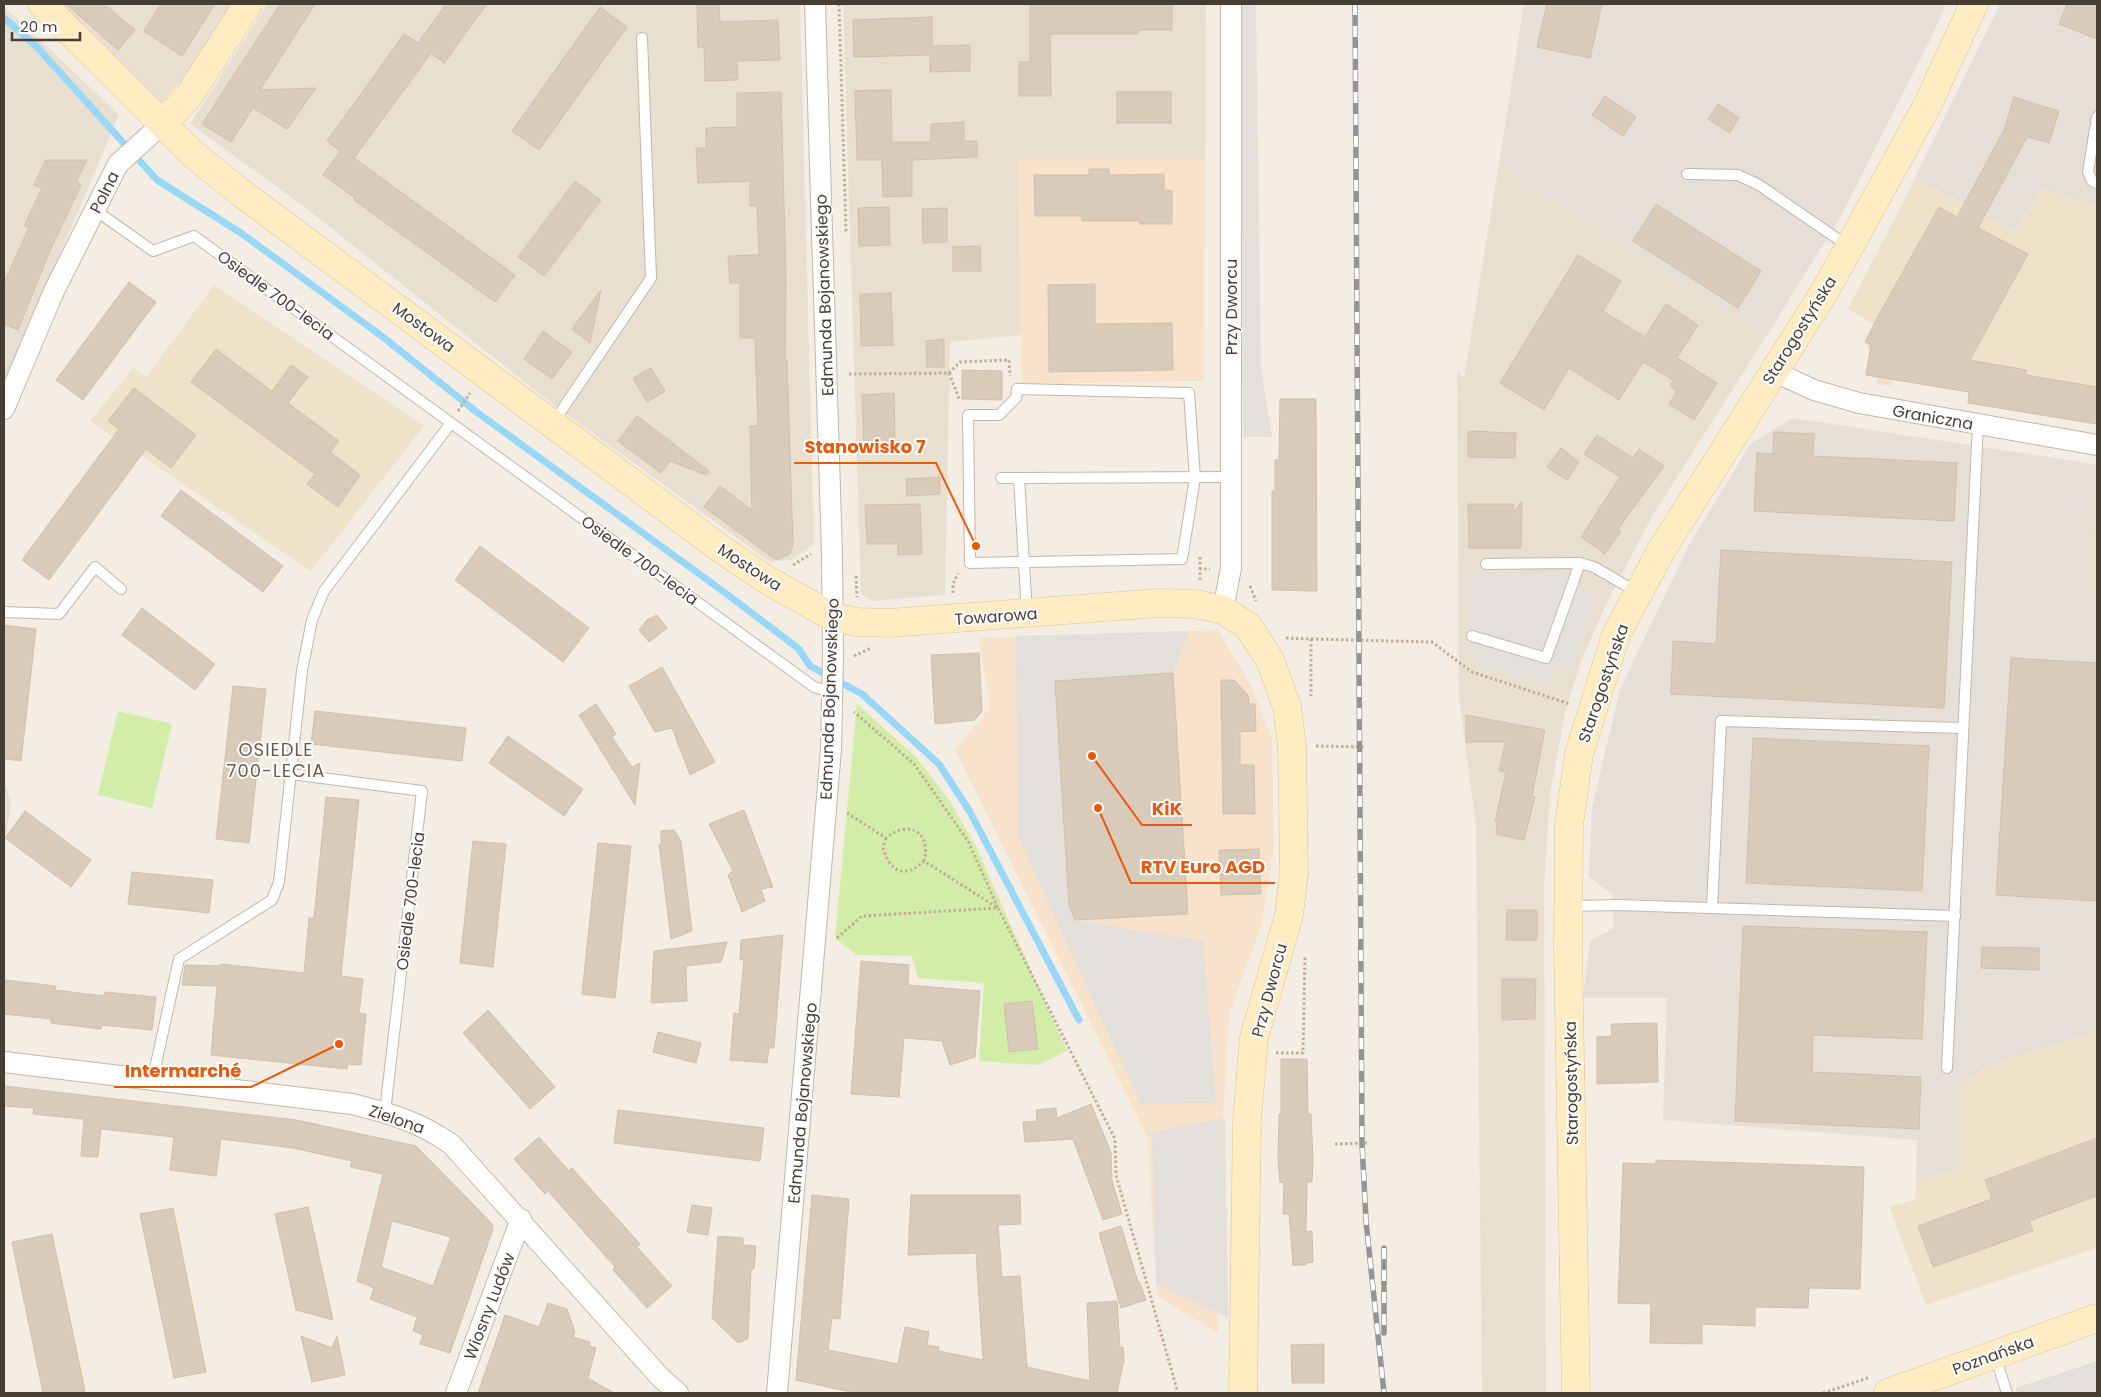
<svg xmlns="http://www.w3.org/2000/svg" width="2101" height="1397" viewBox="0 0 2101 1397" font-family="Poppins,sans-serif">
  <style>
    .residential { fill: #e8dfd0 }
    .commercial { fill: #f9e2cb }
    .industrial { fill: #e5dfd8 }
    .education { fill: #efe2cb }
    .green { fill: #d2eda7 }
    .parking { fill: #e3e0dc }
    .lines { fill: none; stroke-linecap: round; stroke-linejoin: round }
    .stream { stroke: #98d7f8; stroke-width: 7 }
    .building { fill: #d9cbba; stroke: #d2bfaa; fill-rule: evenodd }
    .lane-casing { stroke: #c3b7a8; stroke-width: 12 }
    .street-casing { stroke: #c3b7a8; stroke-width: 22 }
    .secondary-casing { stroke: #dcc28f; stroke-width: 29 }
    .path { stroke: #c3af94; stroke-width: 3; stroke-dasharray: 2.5 2.5; stroke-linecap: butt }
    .lane { stroke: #fff; stroke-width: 10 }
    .street { stroke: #fff; stroke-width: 20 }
    .secondary { stroke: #ffecc2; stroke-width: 28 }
    .rail-casing { stroke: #949494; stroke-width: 5.5 }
    .rail { stroke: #fff; stroke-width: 4; stroke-dasharray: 11; stroke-linecap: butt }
    .labels { text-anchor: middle; stroke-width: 4; stroke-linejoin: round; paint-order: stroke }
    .street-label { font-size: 16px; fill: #463d33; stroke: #fff }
    .neighbourhood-label { font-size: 18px; letter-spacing: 1px; fill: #6a5a49; stroke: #fff }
    .leader { fill: none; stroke: #e8590c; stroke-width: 2 }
    .callout-dot { fill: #e8590c; stroke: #fff; stroke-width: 2 }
    .callout-label { font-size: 18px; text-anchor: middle; font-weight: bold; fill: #e8590c; stroke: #fff; stroke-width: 4; stroke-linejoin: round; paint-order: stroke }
  </style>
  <rect width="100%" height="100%" fill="#f4ede3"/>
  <g class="residential">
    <polygon points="54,4 236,4 207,50 159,106"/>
    <polygon points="267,4 800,4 814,544 791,560 770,562 550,402 302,205 190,124"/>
    <polygon points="843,4 1206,4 1205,160 1018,160 1021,335 950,342 945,595 873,601 861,594"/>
    <polygon points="4,6 119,115 4,386"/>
    <polygon points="1499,164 1767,335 1653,515 1608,600 1581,661 1565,713 1550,793 1544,887 1546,1393 1482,1393 1476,825 1459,698 1457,371 1464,378"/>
    <polygon points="2094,464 2097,464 2097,594 2084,592"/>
  </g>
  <g class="commercial">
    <polygon points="1018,160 1205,160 1204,381 1022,384"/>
    <polygon points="1218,630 1253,689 1272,739 1274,848 1261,927 1229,1014 1223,1114 1218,1334 1157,1295 1148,1139 955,750 990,708 979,638"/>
  </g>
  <g class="industrial">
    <polygon points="1524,4 1946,4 1934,32 1842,214 1767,335 1499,164"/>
    <polygon points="2000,4 2097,4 2097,207 2042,188 2014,232 1915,178"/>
    <polygon points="1793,418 2094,464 2084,592 2097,594 2097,1031 1989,1065 1960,1168 1916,1181 1917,1140 1663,1120 1667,998 1583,998 1590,941 1614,928 1612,894 1589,877 1592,808 1620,689 1689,545 1751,443"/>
  </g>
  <g class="education">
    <polygon points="1915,178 2014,232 2042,188 2097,207 2097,425 1968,403 1969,392 1892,380 1890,386 1877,384 1877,377 1866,375 1870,355 1865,342 1874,325 1848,309"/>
    <polygon points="214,285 424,426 311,571 90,421 133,368 146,377"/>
    <polygon points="2097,1031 2097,1248 1926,1305 1889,1206 1915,1200 1916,1181 1960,1168 1960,1084 1989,1065"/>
  </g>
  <g class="green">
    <polygon points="857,704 916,757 949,800 976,847 1067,1051 1038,1065 979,1061 984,983 918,978 912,956 857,955 835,938"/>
    <polygon points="118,711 172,724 152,808 98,795"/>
  </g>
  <g class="parking">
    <polygon points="1241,4 1256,4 1261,367 1272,437 1243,437"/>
    <polygon points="1576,574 1585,577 1581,589 1596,594 1571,669 1554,664 1547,684 1477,664 1466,627 1472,575"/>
    <polygon points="1189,631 1173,673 1055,681 1069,905 1075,920 1203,941 1216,1103 1141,1104 1018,837 1016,636"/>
    <polygon points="4,779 11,805 4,847"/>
    <polygon points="1225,1118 1228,1308 1228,1318 1156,1284 1152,1132"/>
    <polygon points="2097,1361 2097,1393 2017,1393 2016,1388"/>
  </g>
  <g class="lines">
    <polyline class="stream" points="4,18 36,46 157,180 241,233 383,337 478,413 724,592 799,649 810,666 862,694 939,764 970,812 1079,1020"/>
  </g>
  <g class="building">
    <polygon points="66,4 104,4 135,30 118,50"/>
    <polygon points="161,4 215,4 182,56 144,31"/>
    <polygon points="280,4 315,4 260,90 316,88 287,129 253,108 231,142 202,124"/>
    <polygon points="446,4 487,4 444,63 431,53 354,158 515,275 495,302 354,200 355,198 323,175 340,151 327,141 404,34 418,43"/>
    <polygon points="697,4 719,4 720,22 778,20 780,60 737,61 738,80 705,81 704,47 698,47"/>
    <polygon points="1030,4 1172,4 1172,30 1138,30 1138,34 1050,34 1051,96 1019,96 1019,62 1030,62"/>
    <polygon points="1547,4 1602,4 1590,58 1537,47"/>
    <polygon points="2067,4 2097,4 2097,39 2059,24"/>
    <polygon points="600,7 627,27 539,150 512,131"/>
    <polygon points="932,17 932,46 970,45 970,71 930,72 930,55 854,57 853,20"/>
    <polygon points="891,90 892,142 931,142 931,124 964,122 964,141 977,141 977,157 912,160 912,196 883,197 882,160 857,160 855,91"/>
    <polygon points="781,92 786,280 785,361 787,361 793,545 790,554 776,560 704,507 720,486 752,510 750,426 758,426 755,338 740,338 740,283 730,283 728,256 759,255 757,206 750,206 750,181 698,183 696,148 706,148 706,128 737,127 737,93"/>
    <rect x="1117" y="92" width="54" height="31"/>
    <polygon points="1605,96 1636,117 1623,136 1592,115"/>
    <polygon points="2014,97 2059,111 2049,143 2027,137 1978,228 2028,254 1970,360 2026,370 2026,375 2097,387 2097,424 1968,403 1969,392 1866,375 1871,345 1865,342 1876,320 1939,207 1957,217 2004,130"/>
    <polygon points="1718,104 1739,118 1730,133 1708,119"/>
    <polygon points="46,160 87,160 76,182 81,185 49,253 18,330 4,324 4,283 29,227 24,226 42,188 34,185"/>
    <polygon points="1089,169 1109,169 1109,175 1164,174 1164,190 1172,191 1172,224 1140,224 1140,221 1082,221 1082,216 1035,216 1034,175 1089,175"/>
    <polygon points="575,181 601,200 544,276 518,257"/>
    <polygon points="1656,204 1761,271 1738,308 1633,241"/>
    <polygon points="889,207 890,245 859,246 858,208"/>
    <polygon points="947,208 947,242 923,243 922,209"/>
    <polygon points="980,246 981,271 953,271 953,247"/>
    <polygon points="1578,255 1621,281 1603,311 1645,337 1666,304 1698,325 1677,358 1717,383 1694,420 1669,404 1677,391 1670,386 1673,380 1643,362 1619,400 1569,368 1544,410 1500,383"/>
    <polygon points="129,282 156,302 83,400 56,380"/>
    <polygon points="1095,284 1095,324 1172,323 1173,370 1049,372 1048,285"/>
    <polygon points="601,290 590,343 572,329"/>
    <polygon points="891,293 893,345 861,346 860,294"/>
    <polygon points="543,331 572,352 552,379 524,359"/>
    <polygon points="944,339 944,367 927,367 926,341"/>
    <polygon points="216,349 272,391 291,365 308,377 288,403 339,441 330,452 360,475 338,507 307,484 315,474 191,382"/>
    <polygon points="651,368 665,391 647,402 633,378"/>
    <polygon points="962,370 1002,371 1002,400 962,399"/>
    <polygon points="134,388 196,435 171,468 146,449 49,580 22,560 119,429 108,421"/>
    <polygon points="894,393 895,441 864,443 862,395"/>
    <polygon points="1280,399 1316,399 1317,591 1272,590 1272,491 1275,491 1275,460 1279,460"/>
    <polygon points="637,416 709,471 706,475 670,461 661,473 618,441"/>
    <polygon points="1468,431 1516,433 1515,458 1468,457"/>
    <polygon points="1774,432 1814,434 1813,456 1957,463 1954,521 1754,511 1757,453 1773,454"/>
    <polygon points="1597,435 1633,458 1639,449 1664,466 1618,529 1621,531 1605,554 1581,537 1620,477 1584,454"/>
    <polygon points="1561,448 1579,462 1567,480 1547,467"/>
    <polygon points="940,477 940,494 907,496 906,479"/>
    <polygon points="181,490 283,566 263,592 161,516"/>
    <polygon points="1522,501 1521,548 1469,548 1468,504 1514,504 1513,513"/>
    <polygon points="920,504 922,554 898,555 898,544 867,544 865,505"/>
    <polygon points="480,546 589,628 563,662 455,580"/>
    <polygon points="1721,550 1952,562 1944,708 1671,694 1673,641 1716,644"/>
    <polygon points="142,608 215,664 195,690 122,635"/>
    <polygon points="657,615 667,628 649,642 639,630 647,620"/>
    <polygon points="4,625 36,629 21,761 4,759"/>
    <polygon points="979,653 982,711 975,720 935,724 931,655"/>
    <polygon points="2011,658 2097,663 2097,901 1996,895"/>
    <polygon points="662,667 715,762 690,775 672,728 655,732 629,686"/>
    <polygon points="1173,673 1188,914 1075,920 1069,905 1055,681"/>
    <polygon points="1221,680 1234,680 1248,695 1249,704 1255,704 1256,731 1240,732 1240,765 1254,765 1255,814 1223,814"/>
    <polygon points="233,686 266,689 249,843 216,839"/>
    <polygon points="596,704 616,734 612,737 632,767 640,763 635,805 579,715"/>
    <polygon points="315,711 466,728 462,761 311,744"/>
    <polygon points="1466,715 1545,730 1532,796 1535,797 1524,840 1496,834 1497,822 1495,822 1506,772 1499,771 1505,742 1466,742"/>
    <polygon points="508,736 583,789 564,816 489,763"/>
    <polygon points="1753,738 1929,746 1922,891 1746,883"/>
    <polygon points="326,797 359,800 341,976 363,979 359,1013 366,1014 361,1065 348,1064 347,1069 211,1055 217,986 182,985 185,965 220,966 221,964 304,973 309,918 314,918"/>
    <polygon points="744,810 773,887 761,889 765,901 742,912 728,875 733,871 709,824"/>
    <polygon points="25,811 91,860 71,887 5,838"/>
    <polygon points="674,830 681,841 692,931 671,939 659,844 661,845 661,831"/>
    <polygon points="473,841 506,844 493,967 460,963"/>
    <polygon points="598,843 631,846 615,998 582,994"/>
    <polygon points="1259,849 1261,894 1221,895 1219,850"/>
    <polygon points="132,872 213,880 209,913 128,904"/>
    <polygon points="1507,910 1537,910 1537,940 1506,940"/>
    <polygon points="1743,926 1927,932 1922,1039 1813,1035 1812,1072 1921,1077 1919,1129 1735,1121"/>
    <polygon points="783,935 774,1048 769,1048 767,1063 730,1060 734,1013 739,1014 744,959 740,960 741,940"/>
    <polygon points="727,942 721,962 686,966 687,1001 651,1003 654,951"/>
    <polygon points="1982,947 2039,948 2039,970 1981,968"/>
    <polygon points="861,961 909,965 908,985 980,991 975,1057 950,1065 942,1041 904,1038 899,1097 851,1094"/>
    <polygon points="1502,979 1536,979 1535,1019 1502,1020"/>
    <polygon points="4,980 56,986 55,990 104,996 105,992 156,997 152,1030 102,1025 101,1029 51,1023 51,1019 4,1014"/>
    <polygon points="1032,1001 1038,1049 1009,1052 1004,1004"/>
    <polygon points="488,1010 555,1087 530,1109 463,1033"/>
    <polygon points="1657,1023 1658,1082 1597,1084 1597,1037 1612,1036 1611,1024"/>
    <polygon points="658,1032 701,1043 696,1063 653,1052"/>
    <polygon points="1281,1059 1307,1059 1308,1114 1311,1114 1313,1160 1312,1182 1307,1182 1306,1232 1312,1231 1313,1262 1306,1263 1306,1265 1293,1265 1289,1214 1283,1214 1284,1183 1280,1182 1278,1160 1279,1114 1281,1114"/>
    <path d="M4,1086L296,1120L416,1146L473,1204L492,1224L493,1229L450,1353L420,1344L423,1335L413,1331L417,1317L370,1299L374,1288L357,1281L383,1174L350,1167L352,1161L293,1148L221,1139L216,1176L170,1170L174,1137L101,1129L98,1157L81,1156L84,1119L33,1114L34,1108L4,1106ZM392,1221L451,1237L433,1286L381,1267Z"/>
    <polygon points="1091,1104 1111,1152 1112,1181 1122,1214 1103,1220 1073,1139 1025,1142 1023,1122 1037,1121 1036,1110 1056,1108 1057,1118"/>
    <polygon points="618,1110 764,1128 760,1161 614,1143"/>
    <polygon points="539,1137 569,1171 572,1168 640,1244 637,1247 672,1286 647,1308 613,1270 615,1267 548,1191 545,1194 514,1159"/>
    <polygon points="2097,1138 2097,1196 2029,1221 2033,1231 1933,1267 1918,1226 1992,1199 1985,1180"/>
    <polygon points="1656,1160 1864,1167 1860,1289 1809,1288 1808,1308 1755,1307 1755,1326 1702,1324 1702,1344 1650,1343 1651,1304 1618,1303 1623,1163 1656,1164"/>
    <polygon points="812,1195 849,1199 840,1319 832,1318 828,1350 898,1364 905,1327 929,1332 927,1345 939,1347 938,1351 983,1360 976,1253 908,1255 911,1195 1020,1195 1021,1224 998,1225 1002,1277 1020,1276 1027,1367 1090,1381 1087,1303 1117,1301 1120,1348 1123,1347 1124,1360 1117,1393 855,1393 796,1380"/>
    <polygon points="692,1205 712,1208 708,1235 687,1232"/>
    <polygon points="308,1207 318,1251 333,1320 296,1310 275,1214"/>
    <polygon points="173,1208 206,1372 174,1378 140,1214"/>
    <polygon points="1121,1226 1138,1282 1139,1281 1146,1300 1121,1308 1099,1233"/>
    <polygon points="52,1234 85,1391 75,1393 43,1393 12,1242"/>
    <polygon points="718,1236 743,1238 743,1245 756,1246 754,1269 751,1269 748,1339 738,1343 712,1318"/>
    <polygon points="548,1303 567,1309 575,1332 573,1337 590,1342 589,1346 596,1348 588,1378 614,1393 478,1393 505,1315 539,1327"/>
    <polygon points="301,1336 332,1348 337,1336 345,1375 312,1382"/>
    <polygon points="1324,1344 1324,1383 1292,1383 1291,1345"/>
  </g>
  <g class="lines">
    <g class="lane-casing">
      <g id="lane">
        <polyline points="2097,117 2088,172 2092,181 2097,183"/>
        <polyline points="1687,174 1738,175 1759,185 1848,246"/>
        <polyline points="95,210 153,251 194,236 814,687 833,693"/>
        <polygon points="1017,389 1189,393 1195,478 1182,559 970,563 968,415 999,415 1016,398"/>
        <polyline points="553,423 651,278 642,38"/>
        <polyline points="1001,478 1231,477"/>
        <polyline points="1019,478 1026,597 1023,611"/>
        <polyline points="1486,564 1580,563 1594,567 1637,592"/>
        <polyline points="4,612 59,614 95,567 121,589"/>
        <polyline points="1472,636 1546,658 1580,563"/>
        <polyline points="291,774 422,791 385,1112"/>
        <polyline points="1569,906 1617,905 1955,916"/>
        <polyline points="1712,908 1721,721 1963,728"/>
        <polyline points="1947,1068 1978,425"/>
        <polyline points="152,1082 179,959 272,900 279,882 302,671 312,620 324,591 451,423"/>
        <polyline points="1995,1356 2007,1393"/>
      </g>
    </g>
    <g class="street-casing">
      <g id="street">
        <polyline points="1773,371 1814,390 1859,403 2097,445"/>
        <polyline points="4,409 54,291 118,164 162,124"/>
        <polyline points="1223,610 1231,568 1231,4"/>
        <path d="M4,1062L352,1104C389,1113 420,1122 451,1144L660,1377L678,1393"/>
        <polyline points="456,1393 521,1219"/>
        <polyline points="777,1393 831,749 833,657 832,555 815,4"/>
      </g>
    </g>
    <g class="secondary-casing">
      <g id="secondary">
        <polyline points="42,4 193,154 240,192 721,549 767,580 833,617 857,622 889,623 1159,603 1196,604 1223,610 1248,626 1270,660 1287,707 1292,746 1294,872 1289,915 1254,1038 1247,1120 1243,1393"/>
        <polyline points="162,124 188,97 248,4"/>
        <polyline points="1576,1393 1568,948 1569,825 1579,754 1616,635 1662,549 1825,291 1927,106 1974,4"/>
        <polyline points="1888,1393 2097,1318"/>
      </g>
    </g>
    <g class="path">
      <polyline points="839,4 846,232"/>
      <polyline points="949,373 960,362 1009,360 1010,376"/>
      <polyline points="849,374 949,373 960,401"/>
      <polyline points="458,411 470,393"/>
      <polyline points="1200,557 1200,569"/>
      <polyline points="793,565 811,554"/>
      <polyline points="856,576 857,597"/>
      <polyline points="1200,580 1200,569 1210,569"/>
      <polyline points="1250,586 1256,601"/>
      <polyline points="953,593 953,584 958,573"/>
      <polyline points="1286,638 1311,639 1311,696"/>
      <polyline points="1311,639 1432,642 1472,672 1570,704"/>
      <polyline points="854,656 871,648"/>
      <polyline points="1316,746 1364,747"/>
      <path d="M847,813L886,838C908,819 932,832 924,861"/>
      <path d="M886,838L883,847C889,871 904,880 924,861L998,908L1115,1139L1116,1175L1178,1393"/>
      <polyline points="837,938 862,916 998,908 968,841 914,764 854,712"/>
      <polyline points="1276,1053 1303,1053 1305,957"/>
      <polyline points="1335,1144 1367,1143"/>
      <polyline points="1823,1393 1868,1378"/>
    </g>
    <use href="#lane" class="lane"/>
    <use href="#street" class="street"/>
    <use href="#secondary" class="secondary"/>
    <g class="rail-casing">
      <g id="rail">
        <polyline points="1355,4 1362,1143 1366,1221 1384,1393"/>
        <polyline points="1384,1248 1384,1333"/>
      </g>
    </g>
    <use href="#rail" class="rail"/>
  </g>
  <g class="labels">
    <g class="street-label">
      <text transform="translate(104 192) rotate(-63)" y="6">Polna</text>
      <text transform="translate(276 295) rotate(36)" y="6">Osiedle 700-lecia</text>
      <text transform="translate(824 295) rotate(-92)" y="6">Edmunda Bojanowskiego</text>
      <text transform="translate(1231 307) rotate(-90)" y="6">Przy Dworcu</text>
      <text transform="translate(424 327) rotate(36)" y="6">Mostowa</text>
      <text transform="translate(1799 330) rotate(-58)" y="6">Starogostyńska</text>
      <text transform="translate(1933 417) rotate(10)" y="6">Graniczna</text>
      <text transform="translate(640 560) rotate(36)" y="6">Osiedle 700-lecia</text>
      <text transform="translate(750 567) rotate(33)" y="6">Mostowa</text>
      <text transform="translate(996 616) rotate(-4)" y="6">Towarowa</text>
      <text transform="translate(1603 683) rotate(-71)" y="6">Starogostyńska</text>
      <text transform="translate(829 699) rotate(-88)" y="6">Edmunda Bojanowskiego</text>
      <text transform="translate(410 901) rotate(-83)" y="6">Osiedle 700-lecia</text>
      <text transform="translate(1269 990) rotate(-75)" y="6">Przy Dworcu</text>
      <text transform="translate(1571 1083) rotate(-91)" y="6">Starogostyńska</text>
      <text transform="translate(802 1103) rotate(-85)" y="6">Edmunda Bojanowskiego</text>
      <text transform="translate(397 1119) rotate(19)" y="6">Zielona</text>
      <text transform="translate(489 1306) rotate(-69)" y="6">Wiosny Ludów</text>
      <text transform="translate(1993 1355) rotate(-20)" y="6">Poznańska</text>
    </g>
    <g class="neighbourhood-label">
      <text x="276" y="756">OSIEDLE<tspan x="276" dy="21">700-LECIA</tspan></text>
    </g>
  </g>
  <path class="leader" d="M976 546L936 463H794M1092 756L1142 825H1192M1098 808L1131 883H1275M339 1044L251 1087H114"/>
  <g class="callout-dot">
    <circle cx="976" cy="546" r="5"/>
    <circle cx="1092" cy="756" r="5"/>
    <circle cx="1098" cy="808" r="5"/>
    <circle cx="339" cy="1044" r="5"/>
  </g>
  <g class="callout-label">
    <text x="865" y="453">Stanowisko 7</text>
    <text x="1167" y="815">KiK</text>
    <text x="1203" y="873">RTV Euro AGD</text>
    <text x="183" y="1077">Intermarché</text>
  </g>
  <rect width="2101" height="1397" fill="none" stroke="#463d33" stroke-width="10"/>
  <path d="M12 32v8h68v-8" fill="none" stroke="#463d33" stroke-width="2.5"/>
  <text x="20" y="32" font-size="15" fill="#463d33" stroke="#ffffff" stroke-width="4" paint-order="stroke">20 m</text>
</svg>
